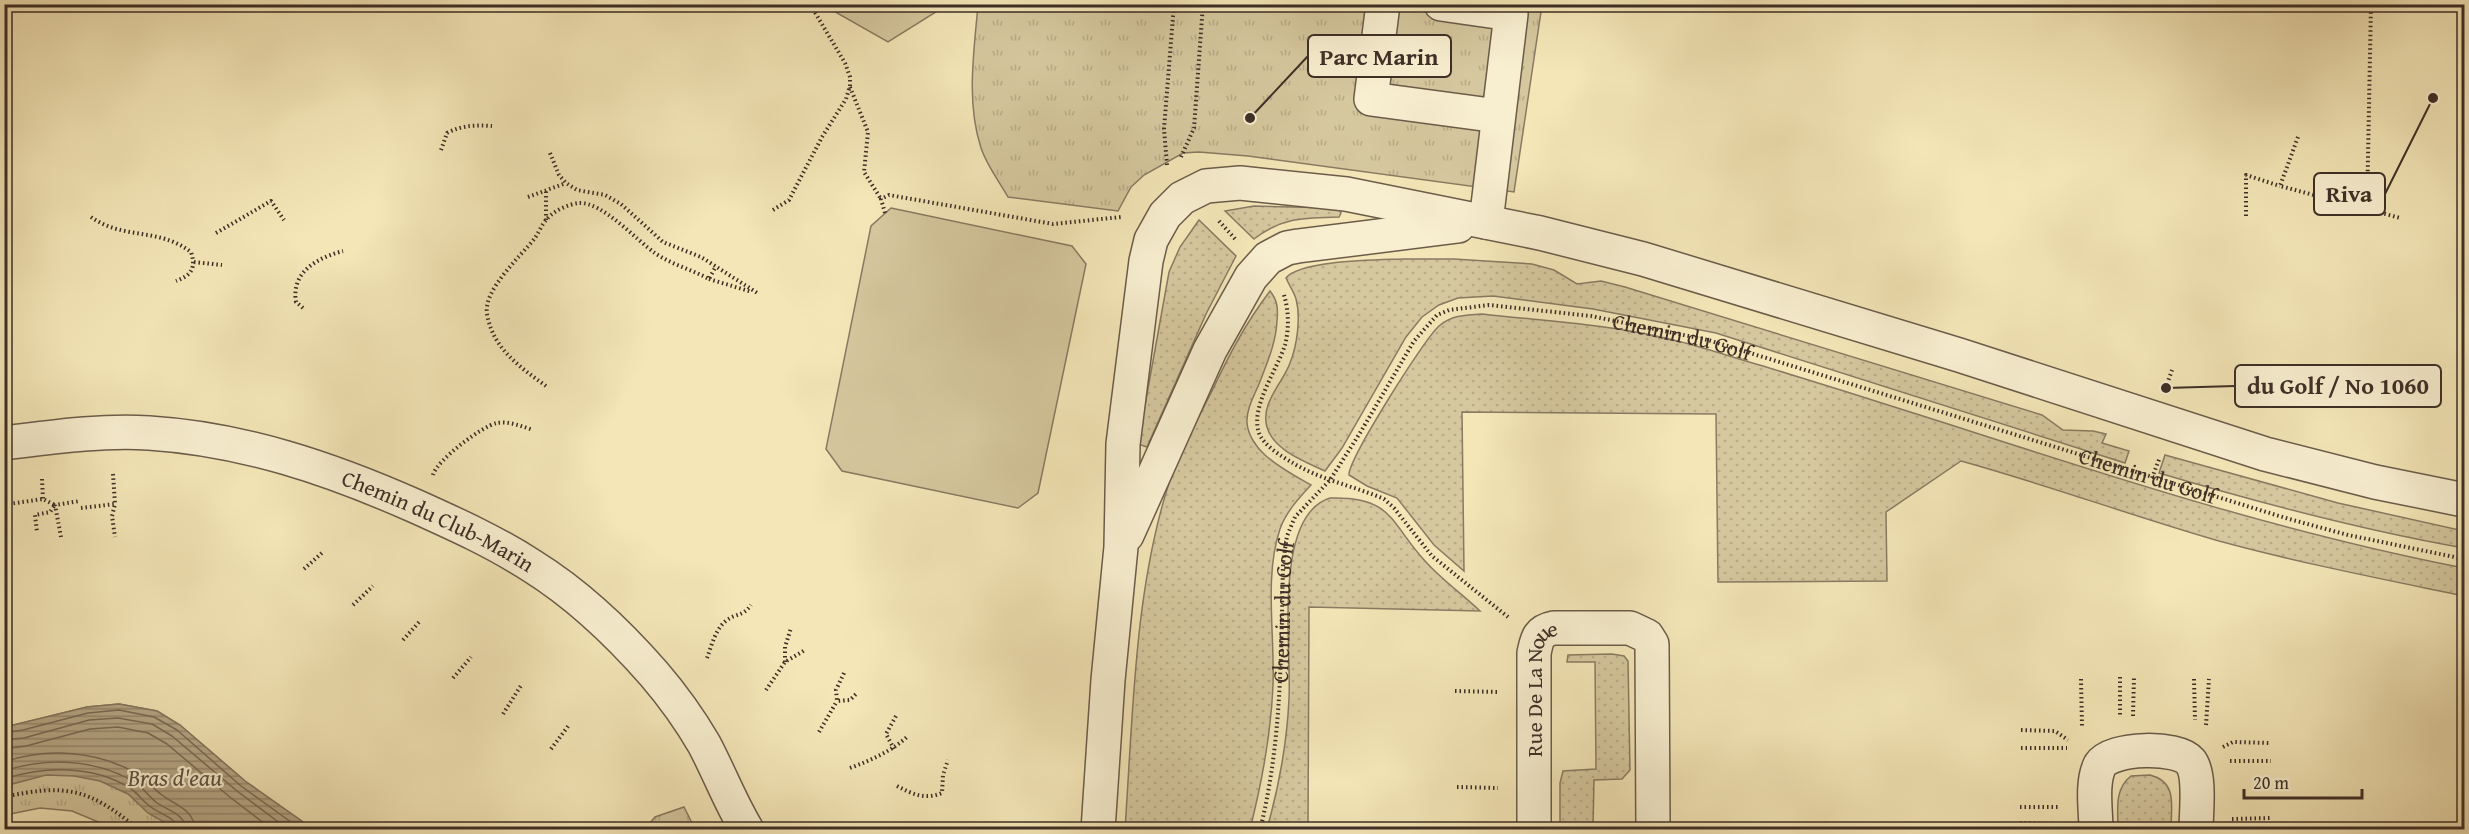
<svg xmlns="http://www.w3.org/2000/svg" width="2469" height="834" viewBox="0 0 2469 834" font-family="'Gentium Book Plus',serif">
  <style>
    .grass { fill: url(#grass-dots); stroke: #897a62; stroke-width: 1.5 }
    .park { fill: url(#park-tufts); stroke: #897a62; stroke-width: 1.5 }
    .pitch { fill: #d5c79e; stroke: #897a62; stroke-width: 1.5 }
    .water { fill: url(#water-rules); stroke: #867760; stroke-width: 1.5 }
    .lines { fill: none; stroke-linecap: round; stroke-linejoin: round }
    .shore { stroke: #7a6a56; stroke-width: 1.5 }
    .minor-casing { stroke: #6b5c4a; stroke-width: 36 }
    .path { stroke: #3d2e26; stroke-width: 4; stroke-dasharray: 1.5 3; stroke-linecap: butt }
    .minor { stroke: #f8efd0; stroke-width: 33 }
    .labels { text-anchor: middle; stroke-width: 4.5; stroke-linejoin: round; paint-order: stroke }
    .street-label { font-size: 22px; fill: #3d2e26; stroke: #f8efd0 }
    .water-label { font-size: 24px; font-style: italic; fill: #615243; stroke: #f8efd0 }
    .leader { fill: none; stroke: #3d2e26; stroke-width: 2 }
    .callout-dot { fill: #3d2e26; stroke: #f8efd0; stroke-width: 2 }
    .callout { fill: #f8efd0; stroke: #3d2e26; stroke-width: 2 }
    .callout-label { font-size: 24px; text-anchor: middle; font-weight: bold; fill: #3d2e26 }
  </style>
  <defs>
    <pattern id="grass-dots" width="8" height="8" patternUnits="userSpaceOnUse" patternTransform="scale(1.5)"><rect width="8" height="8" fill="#d5c79e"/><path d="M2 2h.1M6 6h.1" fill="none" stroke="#b8ab88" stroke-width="1.8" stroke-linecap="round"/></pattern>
    <pattern id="park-tufts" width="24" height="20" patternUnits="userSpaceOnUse" patternTransform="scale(1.5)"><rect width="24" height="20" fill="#d5c79e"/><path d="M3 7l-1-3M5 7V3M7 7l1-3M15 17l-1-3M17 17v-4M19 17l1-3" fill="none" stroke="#b8ab88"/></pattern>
    <pattern id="water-rules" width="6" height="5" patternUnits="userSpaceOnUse" patternTransform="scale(1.5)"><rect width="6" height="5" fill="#b6a786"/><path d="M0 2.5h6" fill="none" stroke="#95886d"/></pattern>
  </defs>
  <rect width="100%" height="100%" fill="#f4e6b7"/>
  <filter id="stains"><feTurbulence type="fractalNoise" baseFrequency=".00333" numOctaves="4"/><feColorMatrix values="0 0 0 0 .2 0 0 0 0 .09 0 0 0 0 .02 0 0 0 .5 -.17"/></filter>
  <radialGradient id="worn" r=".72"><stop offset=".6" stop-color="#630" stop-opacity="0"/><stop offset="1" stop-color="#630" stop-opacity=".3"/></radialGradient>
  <g class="grass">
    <path d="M1254,206L1339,208L1341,213L1339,217C1304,218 1282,217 1254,239L1225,211Z"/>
    <polygon points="1199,220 1236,256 1206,314 1147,447 1138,444 1169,272 1180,247"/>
    <path d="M1403,259H1454L1532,264L1554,270L1577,284L1601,281L1625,287L2042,415L2063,430L2093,431L2106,434L2102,443L2129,451L2125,463L1716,333L1593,309L1493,296L1458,298L1439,305L1422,317L1406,337L1342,448L1325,471C1306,462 1273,450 1267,427C1260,403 1283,383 1290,363C1297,346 1301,317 1296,299C1294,292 1289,285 1286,278C1300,260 1379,260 1403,259Z"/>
    <path d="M1270,291C1278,301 1278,309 1277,321C1276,343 1267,363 1259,384C1254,396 1246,410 1247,423C1248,435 1256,447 1265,455C1278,467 1295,476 1311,485C1299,498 1286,512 1280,529C1264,576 1275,636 1273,685C1271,734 1262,782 1250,829H1125C1133,716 1134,592 1169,483C1179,452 1196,422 1211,393C1229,355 1245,324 1270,291Z"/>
    <path d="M1482,314C1543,321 1605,324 1665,338C1698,345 1730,357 1763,366C1825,385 1886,404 1948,424C2118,479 2288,534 2464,568V596C2382,579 2300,563 2219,541C2132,516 2048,485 1961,461L1886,512L1887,581L1718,582L1716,414L1462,412L1464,571L1434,545L1397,498L1367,486L1349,475C1348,460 1424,339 1439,326C1452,315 1466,315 1482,314Z"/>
    <path d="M2165,455L2338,503L2464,531V548C2361,530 2260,503 2159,473Z"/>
    <path d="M1330,498C1393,496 1390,523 1425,561C1441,579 1462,594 1480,611L1309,607L1308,829H1267C1279,786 1287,743 1289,699C1292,651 1272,516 1330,498Z"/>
    <polygon points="1612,654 1624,656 1628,661 1630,770 1622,779 1594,780 1593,829 1560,829 1560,783 1563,771 1596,769 1595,662 1567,662 1568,655"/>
    <path d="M2150,775C2178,782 2171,807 2171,829H2118C2118,810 2114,789 2131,776Z"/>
  </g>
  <g class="park">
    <path d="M978,5H1542L1514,192L1248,156L1199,152L1183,153L1144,175L1131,187L1118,211L1008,197C999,181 987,166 981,148C966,102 974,52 978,5Z"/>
    <polygon points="119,704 157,711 180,725 245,781 313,829 115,829 72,811 40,808 5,815 5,727 87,707"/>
    <polygon points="684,807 695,829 645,829 655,817"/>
  </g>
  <g class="pitch">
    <polygon points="823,5 947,5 888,42"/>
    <polygon points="891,208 1072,246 1086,264 1038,493 1018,508 842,471 826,449 871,226"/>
  </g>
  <polygon class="water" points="119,704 157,711 180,725 245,781 313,829 176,829 148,813 128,794 100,781 74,776 46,775 5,786 5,727 87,707"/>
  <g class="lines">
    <g class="shore">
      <polyline points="4,733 23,730 88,713 119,710 154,717 177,730 241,786 302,830"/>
      <polyline points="4,740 24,738 89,720 118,718 152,724 172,736 237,791 289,830"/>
      <polyline points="4,749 26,746 90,729 118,727 148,733 167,744 231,798 273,830"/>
      <path d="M4,762C49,747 97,751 138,774C147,779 153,789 162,795C176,806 194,809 195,830"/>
      <path d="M4,771C47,757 94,759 133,781C143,787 149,797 157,803C169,811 185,814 186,830"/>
      <path d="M4,779C45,766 93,765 130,788C138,793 143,802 151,807C159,814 177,817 178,830"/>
    </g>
    <g class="minor-casing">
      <g id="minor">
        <polyline points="1383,4 1371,99 1498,116"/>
        <polyline points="1441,4 1511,14 1486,222"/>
        <path id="s2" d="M4,443C53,437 101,430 149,433C243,439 329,468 415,506C455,524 495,542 532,566C577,594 619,634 654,674C672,695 690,720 704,744C719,772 730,802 747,830"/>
        <polyline points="1127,535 1210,350 1251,277 1268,258 1287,248 1298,246 1458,226"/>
        <polyline points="1098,830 1108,680 1121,547 1123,444 1146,261 1151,240 1165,215 1182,198 1206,186 1240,183 1346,194 1540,233 1643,259 1959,355 2265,454 2375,482 2464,500"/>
        <path id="s3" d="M1534,830V653C1537,639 1538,631 1554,628H1630L1647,636L1652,644L1653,830"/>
        <path d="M2096,830C2096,811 2091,783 2100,765C2111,747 2178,746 2190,761C2201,774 2196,813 2196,830"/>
      </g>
    </g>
    <g class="path">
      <polyline points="850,87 868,132 864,172 881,199"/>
      <polyline points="2298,137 2280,186 2367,209 2371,4"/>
      <path d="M441,150L447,133C462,125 476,125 492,126"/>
      <polyline points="550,153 559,175 566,183 577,190 605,195 621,204 663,242 701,257 759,294"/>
      <polyline points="1181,157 1194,128 1203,4"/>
      <polyline points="1167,165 1164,129 1174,4"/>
      <polyline points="528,197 566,183"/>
      <polyline points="2367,209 2400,218"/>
      <polyline points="773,210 789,200 822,137 846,99 850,86 850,77 845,63 810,4"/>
      <polyline points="885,213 881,199 889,195 1053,224 1121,217"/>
      <polyline points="2246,216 2246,175 2280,186"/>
      <path d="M91,217C123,240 158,227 191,252C196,268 192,275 176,281"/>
      <polyline points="546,220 546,191"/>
      <polyline points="1219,221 1236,240"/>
      <polyline points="216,233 271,201 284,220"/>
      <polyline points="194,262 222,265"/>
      <polyline points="709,279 752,292"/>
      <path d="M1284,295C1289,311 1289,330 1285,345C1277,370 1250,407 1259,433C1264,446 1281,456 1293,463C1321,480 1354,486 1384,499L1394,508L1432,556L1508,617"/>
      <path d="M303,308L296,302C291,272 317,258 343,251"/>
      <polyline points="2167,384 2172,370"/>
      <path d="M546,386C520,367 493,349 487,314C483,290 520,257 535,238C539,232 542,224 547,219C553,211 569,204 579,203C603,202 636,240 655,253C672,265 691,269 709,279L716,266"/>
      <polyline points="113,474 115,504"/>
      <path d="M433,475C437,460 482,426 497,423C509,421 521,426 533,430"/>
      <polyline points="2152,478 2160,457"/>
      <polyline points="42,479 43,499"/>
      <polyline points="9,504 43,499 55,505 50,512 35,515 37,532"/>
      <polyline points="81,508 115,504 112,516 115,537"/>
      <polyline points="4,509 10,508"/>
      <polyline points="61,537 55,505 80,501"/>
      <polyline points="304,569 324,551"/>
      <polyline points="353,605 373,586"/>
      <polyline points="403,640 420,621"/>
      <path d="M707,658C712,645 715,629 727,620C737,613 742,617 751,605"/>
      <polyline points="785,662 785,647 791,628"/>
      <polyline points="844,673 836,690 837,701 850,700 857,693"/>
      <polyline points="2120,677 2120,715"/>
      <polyline points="453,678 471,657"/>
      <polyline points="2081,679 2082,727"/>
      <polyline points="2194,679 2195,720"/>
      <polyline points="766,690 785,662 805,650"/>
      <polyline points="1455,691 1499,692"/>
      <polyline points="503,714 522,684"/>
      <polyline points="2133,716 2134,677"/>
      <polyline points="2206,725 2209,679"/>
      <polyline points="2021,730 2055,731 2068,740"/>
      <polyline points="819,732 837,701"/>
      <polyline points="2223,747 2233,742 2271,743"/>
      <polyline points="2021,748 2067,748"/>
      <polyline points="551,749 569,725"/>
      <polyline points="894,749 886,734 896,716"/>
      <polyline points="2230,761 2271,761"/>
      <path d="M850,768C871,760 890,752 907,737"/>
      <path d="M897,786C912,794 925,800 942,793L943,775L948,760"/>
      <polyline points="1457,787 1498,788"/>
      <path d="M4,797C67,783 90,789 139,830"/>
      <polyline points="2020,807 2058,807"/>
      <polyline points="2232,819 2270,818"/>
      <polyline points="2020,823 2058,824"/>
      <path id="s1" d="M1260,830C1282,741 1281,654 1283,563L1287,536L1295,517L1330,480L1360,433L1414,341L1437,315L1449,310L1489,305L1591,316L1708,340L2289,519L2348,535L2464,559"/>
    </g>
    <use href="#minor" class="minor"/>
  </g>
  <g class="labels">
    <g class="street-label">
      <text dy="8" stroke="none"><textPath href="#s1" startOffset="814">Chemin du Golf</textPath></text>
      <text dy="8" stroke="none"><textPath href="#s1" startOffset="1300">Chemin du Golf</textPath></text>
      <text dy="8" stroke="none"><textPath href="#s2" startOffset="450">Chemin du Club-Marin</textPath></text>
      <text dy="8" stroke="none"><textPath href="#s1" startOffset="220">Chemin du Golf</textPath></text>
      <text dy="8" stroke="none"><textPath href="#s3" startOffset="144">Rue De La Noue</textPath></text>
    </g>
    <g class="water-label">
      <text x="175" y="786">Bras d'eau</text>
    </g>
  </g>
  <path class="leader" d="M1250 118L1308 56M2433 98L2385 194M2166 388L2235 386"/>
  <g class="callout-dot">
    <circle cx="1250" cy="118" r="6"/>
    <circle cx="2433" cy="98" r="6"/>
    <circle cx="2166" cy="388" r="6"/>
  </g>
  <g class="callout">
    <rect x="1308" y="35" width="143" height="42" rx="6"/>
    <rect x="2314" y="173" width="71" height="42" rx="6"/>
    <rect x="2235" y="365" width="206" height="42" rx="6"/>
  </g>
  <g class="callout-label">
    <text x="1379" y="65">Parc Marin</text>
    <text x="2349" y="202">Riva</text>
    <text x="2338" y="394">du Golf / No 1060</text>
  </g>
  <rect width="2469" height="834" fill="none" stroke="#f4e6b7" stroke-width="24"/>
  <rect x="6" y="6" width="2457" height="822" fill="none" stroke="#3d2e26" stroke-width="3"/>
  <rect x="12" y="12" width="2445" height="810" fill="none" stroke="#3d2e26" stroke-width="1.5"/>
  <path d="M2244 789v9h118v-9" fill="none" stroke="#3d2e26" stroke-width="3"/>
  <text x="2253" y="789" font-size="18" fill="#3d2e26" stroke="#f8efd0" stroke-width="4.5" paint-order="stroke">20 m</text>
  <rect width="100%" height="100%" filter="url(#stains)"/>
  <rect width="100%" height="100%" fill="url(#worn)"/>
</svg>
